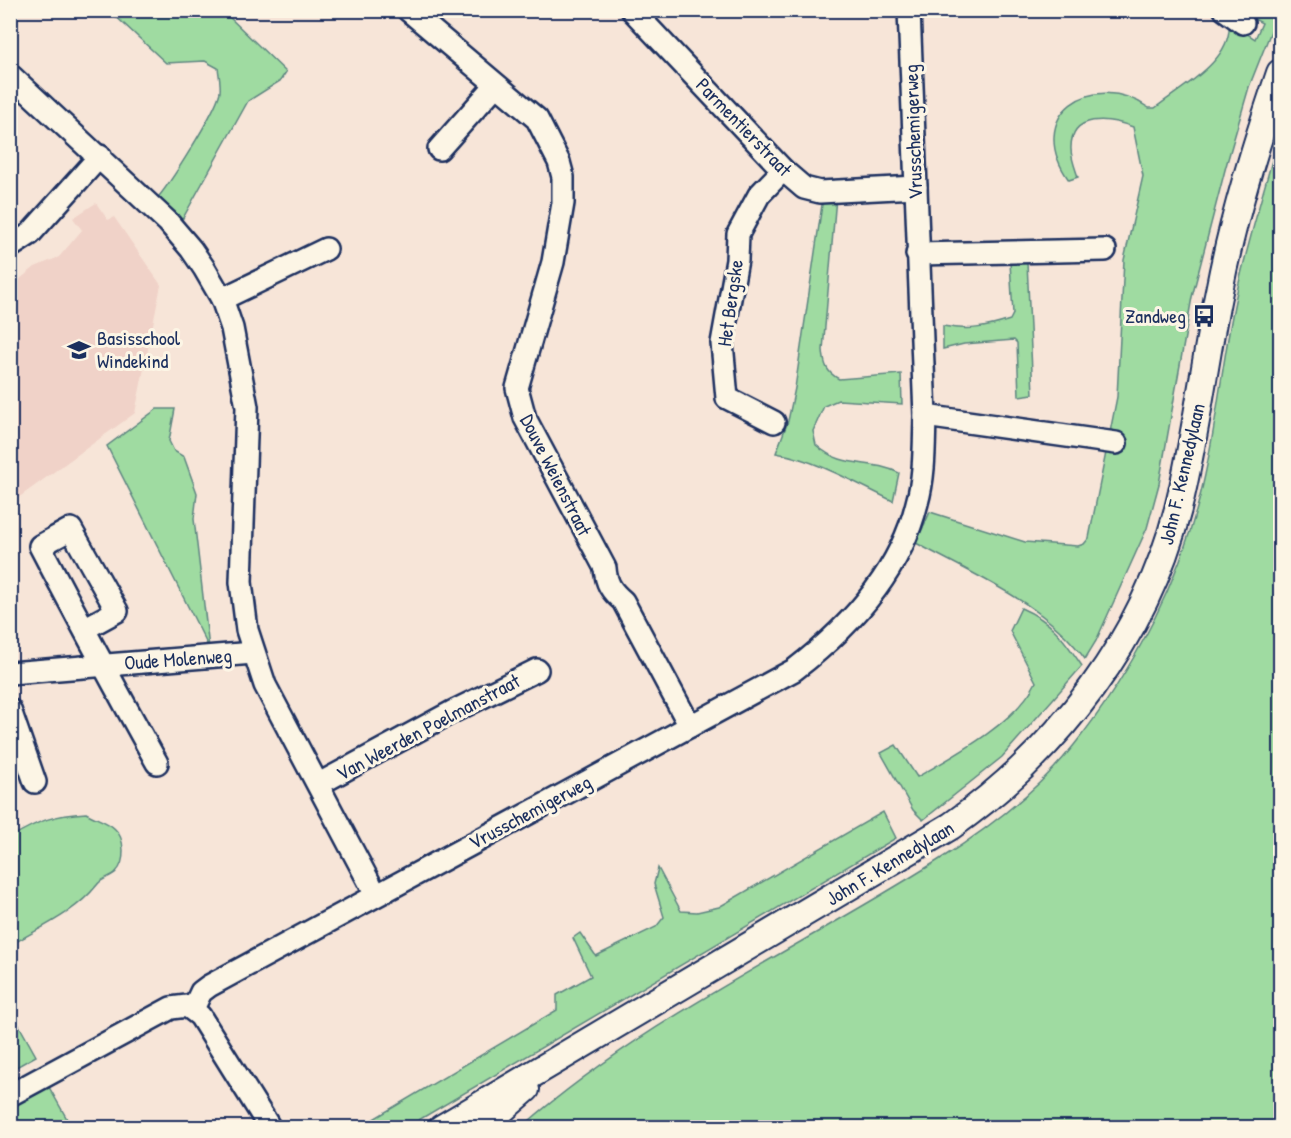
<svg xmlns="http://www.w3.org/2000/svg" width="1291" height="1138" viewBox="0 0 1291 1138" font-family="'Patrick Hand',sans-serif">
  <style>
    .built { fill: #f0d2c8 }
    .green { fill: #9fdba1; stroke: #5d8580; stroke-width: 1.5 }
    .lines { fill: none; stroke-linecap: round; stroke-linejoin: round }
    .minor-casing { stroke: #1b2f5e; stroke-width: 26 }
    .tertiary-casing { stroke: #1b2f5e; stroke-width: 30 }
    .minor { stroke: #fcf5e5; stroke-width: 21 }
    .tertiary { stroke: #fcf5e5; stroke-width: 26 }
    .labels { text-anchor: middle; stroke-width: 6; stroke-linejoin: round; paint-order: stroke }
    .street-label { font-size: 20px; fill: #1b2f5e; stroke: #fcf5e5 }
    .poi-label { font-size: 20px; fill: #1b2f5e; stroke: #fcf5e5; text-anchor: end }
  </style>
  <rect width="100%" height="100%" fill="#f7e5d8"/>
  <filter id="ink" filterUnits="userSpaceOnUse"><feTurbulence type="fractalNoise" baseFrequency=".0167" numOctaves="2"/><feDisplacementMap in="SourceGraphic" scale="12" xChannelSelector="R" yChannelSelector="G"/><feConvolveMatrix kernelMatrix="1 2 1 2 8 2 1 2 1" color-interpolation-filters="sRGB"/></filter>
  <g filter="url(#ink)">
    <polygon class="built" points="96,203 108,220 114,217 161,285 135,413 18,498 10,488 10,287 35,267 59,257 82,230 73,218"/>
    <g class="green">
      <path d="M110,11H223L286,72L280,81L248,101L178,227L154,202C169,186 215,113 220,92C221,85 219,75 218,68L205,61L166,63Z"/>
      <path d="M1239,11H1279L1249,87L1226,166L1192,297L1159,484L1147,528L1096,641L1085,659C1044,603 976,576 916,543L930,512L1025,542L1078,546L1084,544L1089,538L1117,397L1124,260L1143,176L1133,127C1110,118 1070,112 1071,149C1071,158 1075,168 1078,177L1069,180C1023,115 1092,68 1149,108H1155C1181,87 1233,61 1229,22L1255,39L1262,23Z"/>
      <path d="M1280,132V1127H522C646,1018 798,949 937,861C986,830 1038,791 1074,745C1134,670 1182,577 1203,484C1218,419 1223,352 1238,287C1250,235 1266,183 1280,132Z"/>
      <path d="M836,197L823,350C824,364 826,372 839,379L901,374L902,404L838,400L824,406L813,431L816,445C844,470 868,458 899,473L893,501C855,483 817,460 776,453L788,421L795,388L823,198Z"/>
      <path d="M1010,262H1027L1033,394L1019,396L1017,343L1014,340L964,344L943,349V326C968,331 986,328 1010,320L1013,314Z"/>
      <polygon points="157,409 175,409 169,441 174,451 184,457 197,493 194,519 209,648 107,446"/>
      <path d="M1021,608C1053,622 1063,638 1082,666L1002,757L923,820L913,810L881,753L896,745L917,777C954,756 1017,722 1036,682L1010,631Z"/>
      <polygon points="883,812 896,838 407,1127 360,1127 557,1010 557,995 591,976 573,938 580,933 596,956 656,927 664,917 654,884 658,868 681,911 697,912 719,907"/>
      <path d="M86,813C94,818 109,822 115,829C125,838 126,862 116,872C111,877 101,879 97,885C75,913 41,927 11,945V837C40,820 54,815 86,813Z"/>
      <polygon points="11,1011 36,1056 11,1070 10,1070"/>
      <polygon points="45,1080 67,1119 50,1127 11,1127 10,1099"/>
    </g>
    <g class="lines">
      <g class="minor-casing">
        <g id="minor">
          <path d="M408,10L537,119L559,162L563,177V203L553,262L517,388L525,418L605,568C606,583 611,591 623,601L690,726"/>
          <polyline points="632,10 783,170 804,188 820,192 916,187"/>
          <polyline points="1225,10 1243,23"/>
          <polyline points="10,75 168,222 191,249 204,268 222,299 232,328 247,407 241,582 247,630 265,685 376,895"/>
          <polyline points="439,149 495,86"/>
          <polyline points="10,247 30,234 100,156"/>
          <polyline points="917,254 1105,250"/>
          <polyline points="222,299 326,249"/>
          <polyline points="925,416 1116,443"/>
          <polyline points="774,422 727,398 722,343 737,260 738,234 759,195 783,170"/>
          <path d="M84,629L117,611L71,529L40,546C78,619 117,691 157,763"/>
          <polyline points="10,673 253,653"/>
          <polyline points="10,710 35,782"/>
          <polyline points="319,784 452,712 537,670"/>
          <path d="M193,1009L201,992L209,986L794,670C849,628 900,573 917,503C925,475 924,445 925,416L909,10"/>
          <polyline points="10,1095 171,1008 187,1006 200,1016 270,1128"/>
        </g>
      </g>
      <g class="tertiary-casing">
        <g id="tertiary">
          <path d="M442,1128L951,826C1058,751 1145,637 1178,509C1196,437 1204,363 1219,291C1233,217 1256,144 1280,73"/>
          <polyline points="481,1128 526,1089"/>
        </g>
      </g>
      <use href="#minor" class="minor"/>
      <use href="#tertiary" class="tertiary"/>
    </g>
  </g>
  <defs>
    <g id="bus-bare" transform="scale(1.8)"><path d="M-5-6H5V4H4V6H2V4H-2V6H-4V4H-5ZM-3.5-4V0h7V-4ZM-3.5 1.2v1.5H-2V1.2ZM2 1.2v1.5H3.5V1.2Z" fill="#1b2f5e" stroke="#fcf5e5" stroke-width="2.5" paint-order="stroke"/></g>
    <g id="school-bare" transform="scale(1.8)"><path d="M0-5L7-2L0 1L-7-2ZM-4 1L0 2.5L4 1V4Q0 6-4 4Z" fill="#1b2f5e" stroke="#fcf5e5" stroke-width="2.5" paint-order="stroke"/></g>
  </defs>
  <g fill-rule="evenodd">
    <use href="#bus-bare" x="1204" y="316"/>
    <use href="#school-bare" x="79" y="350"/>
  </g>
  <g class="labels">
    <g class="street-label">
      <text transform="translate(744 127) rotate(46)" y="7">Parmentierstraat</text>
      <text transform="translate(913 132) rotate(-92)" y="7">Vrusschemigerweg</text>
      <text transform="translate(730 303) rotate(-82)" y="7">Het Bergske</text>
      <text transform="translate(1182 474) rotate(-77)" y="7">John F. Kennedylaan</text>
      <text transform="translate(556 475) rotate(63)" y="7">Douve Weienstraat</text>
      <text transform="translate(178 659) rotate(-4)" y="7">Oude Molenweg</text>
      <text transform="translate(428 727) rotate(-28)" y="7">Van Weerden Poelmanstraat</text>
      <text transform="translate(530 812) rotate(-28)" y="7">Vrusschemigerweg</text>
      <text transform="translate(890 863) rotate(-31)" y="7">John F. Kennedylaan</text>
    </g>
    <g class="poi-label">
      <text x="1186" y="323">Zandweg</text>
      <text x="97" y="345" text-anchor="start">Basisschool<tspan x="97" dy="23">Windekind</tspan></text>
    </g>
  </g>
  <rect width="1291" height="1138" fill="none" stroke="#fcf5e5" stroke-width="36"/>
  <rect x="18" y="18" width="1255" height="1102" fill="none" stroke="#1b2f5e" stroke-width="2" filter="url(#ink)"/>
</svg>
